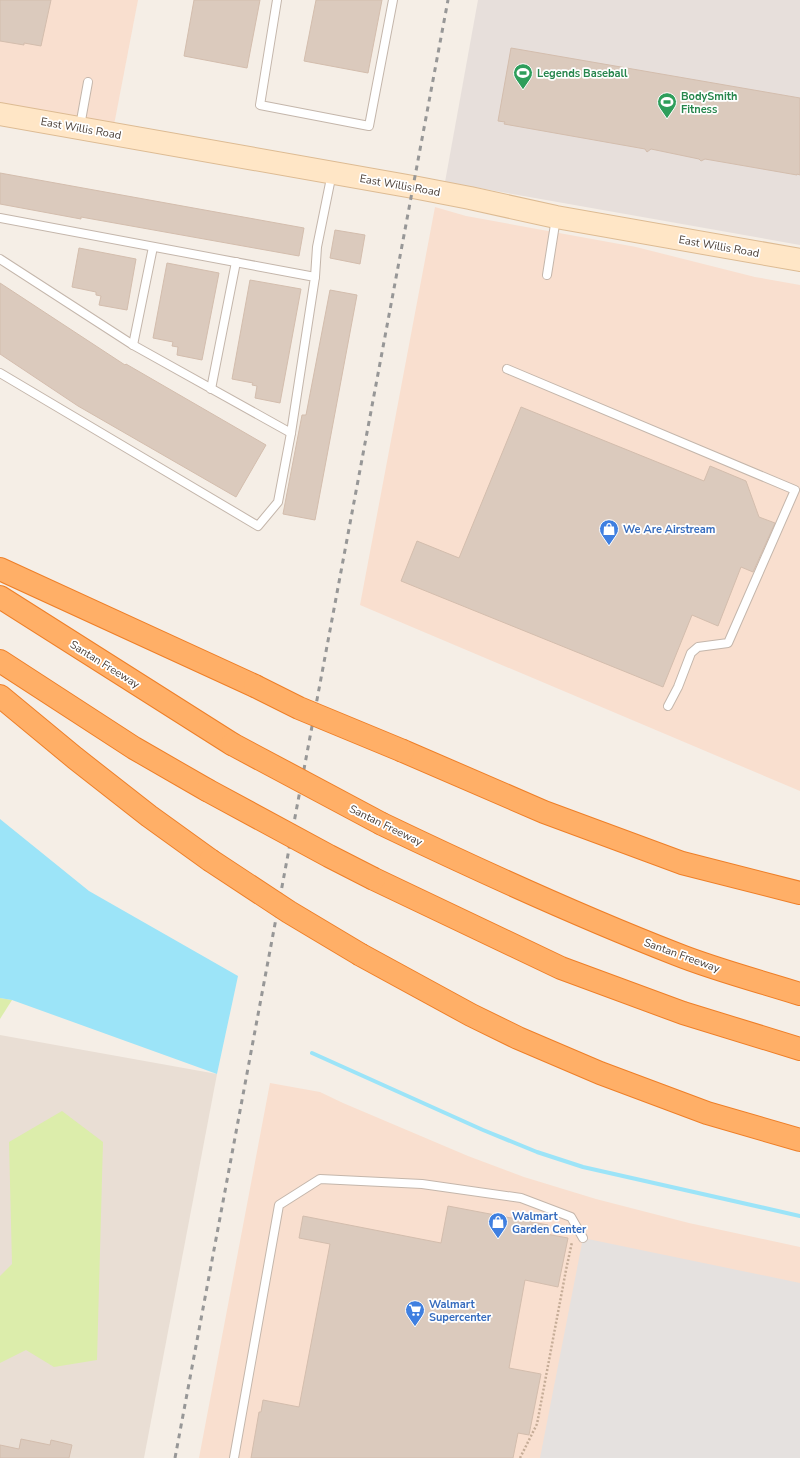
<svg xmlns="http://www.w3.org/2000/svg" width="800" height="1458" viewBox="0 0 800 1458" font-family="'Nunito Sans',sans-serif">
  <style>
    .residential { fill: #e9ded4 }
    .commercial { fill: #f9dfcf }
    .industrial { fill: #e7dfdb }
    .green { fill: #dcedab }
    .parking { fill: #e5e1df }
    .water { fill: #9ce4f8 }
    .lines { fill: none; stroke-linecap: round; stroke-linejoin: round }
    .stream { stroke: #9ce4f8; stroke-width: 4 }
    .building { fill: #dbcabd; stroke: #d3bdad }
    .lane-casing { stroke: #c4b6ab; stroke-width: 10 }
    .secondary-casing { stroke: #ddbb93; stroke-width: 24 }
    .highway-casing { stroke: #ee7f28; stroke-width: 24 }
    .path { stroke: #c5ac97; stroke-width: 2.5; stroke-dasharray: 2 2; stroke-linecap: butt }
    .lane { stroke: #fff; stroke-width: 8 }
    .secondary { stroke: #ffe6c6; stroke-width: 22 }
    .highway { stroke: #ffaf67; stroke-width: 22 }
    .rail { stroke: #979797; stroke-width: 3; stroke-dasharray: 5 5; stroke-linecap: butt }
    .highway-bridge-casing { stroke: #ee7f28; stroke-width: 24; stroke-linecap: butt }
    .highway-bridge { stroke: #ffaf67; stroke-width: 22 }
    .labels { text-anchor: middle; stroke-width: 3.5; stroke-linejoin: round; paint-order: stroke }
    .leisure-label { font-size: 11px; font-weight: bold; fill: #27864d; stroke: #fff; text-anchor: start }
    .street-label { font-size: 11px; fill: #493d35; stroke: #fff }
    .shop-label { font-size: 11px; font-weight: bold; fill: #366cbe; stroke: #fff; text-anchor: start }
  </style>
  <rect width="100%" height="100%" fill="#f5eee6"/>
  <polygon class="residential" points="0,1035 217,1074 144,1458 0,1458"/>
  <g class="commercial">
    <polygon points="0,0 138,0 114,125 0,104"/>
    <polygon points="435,207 466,216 636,247 755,277 800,285 800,791 360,605"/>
    <polygon points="270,1083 320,1092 343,1103 468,1156 524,1177 596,1199 689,1223 800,1247 800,1458 199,1458"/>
  </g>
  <polygon class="industrial" points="478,0 800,0 800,245 445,182"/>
  <g class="green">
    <polygon points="0,998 12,1000 0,1019"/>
    <polygon points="62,1111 103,1142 97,1360 54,1367 26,1350 0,1363 0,1276 12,1264 9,1142"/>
  </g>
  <polygon class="parking" points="583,1238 800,1283 800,1458 540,1458"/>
  <polygon class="water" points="0,819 89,891 238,976 217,1074 12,1000 0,998"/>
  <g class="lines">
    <polyline class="stream" points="312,1053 483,1130 537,1152 583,1167 800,1216"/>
  </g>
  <g class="building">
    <polygon points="0,0 51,0 41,46 24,43 24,45 0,41"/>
    <polygon points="194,0 260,0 247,68 184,56"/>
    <polygon points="316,0 382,0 368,73 304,61"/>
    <polygon points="511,48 800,98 800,175 797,174 797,175 705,159 701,161 699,159 651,149 647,152 645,149 504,124 505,122 498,121"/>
    <polygon points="0,173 304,228 299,256 81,217 81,219 0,204"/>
    <polygon points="335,230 365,235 360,264 330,258"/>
    <polygon points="79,248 136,259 127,310 99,305 101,296 96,295 96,292 72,287"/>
    <polygon points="167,263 219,273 202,360 177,355 178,347 172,346 173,342 153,338"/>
    <polygon points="250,280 301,289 280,403 255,398 257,386 252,385 253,383 232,379"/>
    <polygon points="0,283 125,365 126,364 266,445 236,497 78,406 0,354"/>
    <polygon points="330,290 357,295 315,520 283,514 302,415 306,415"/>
    <polygon points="521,407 704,481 710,466 746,481 759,517 775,523 753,572 741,567 718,626 692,615 663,687 401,581 417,541 459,558"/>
    <polygon points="448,1206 548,1225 546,1234 568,1238 558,1287 525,1280 509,1368 541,1374 529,1435 518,1433 513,1458 251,1458 259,1412 261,1412 263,1400 299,1407 330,1244 299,1238 303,1216 441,1243"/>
    <polygon points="21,1439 50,1445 51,1440 72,1445 69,1458 0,1458 0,1445 19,1449"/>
  </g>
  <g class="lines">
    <g class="lane-casing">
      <g id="lane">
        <polyline points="277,0 260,105 369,126 393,0"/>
        <polyline points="80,126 88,82"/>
        <polyline points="0,218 315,277 291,433 278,502 258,526 0,373"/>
        <polyline points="0,259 133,345 291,433"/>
        <polyline points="547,275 556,218"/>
        <polyline points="315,277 317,247 332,173"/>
        <polyline points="133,345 153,247"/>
        <polyline points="507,369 795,490 728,643 698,647 691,653 678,687 668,706"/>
        <polyline points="211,389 236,262"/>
        <polyline points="234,1458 279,1205 320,1179 422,1184 521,1198 571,1217 583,1238"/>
      </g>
    </g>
    <g class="secondary-casing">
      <polyline id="secondary" points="0,114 413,187 470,198 556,217 800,260"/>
    </g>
    <g class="highway-casing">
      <g id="highway">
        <polyline points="0,569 255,686"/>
        <polyline points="0,597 232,744"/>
        <polyline points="0,661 134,748 207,790"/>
        <polyline points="0,696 75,758 149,816 210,860"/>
        <polyline points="403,751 544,812 682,863 800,893"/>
        <path d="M382,824C478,870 576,915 676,954C716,970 759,981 800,994"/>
        <polyline points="374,879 561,968 683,1013 800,1049"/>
        <polyline points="361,955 471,1015 518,1038 600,1073 707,1113 800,1140"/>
      </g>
    </g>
    <polyline class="path" points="520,1458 537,1424 566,1270 572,1242"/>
    <use href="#lane" class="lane"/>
    <use href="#secondary" class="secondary"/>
    <use href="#highway" class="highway"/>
    <polyline class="rail" points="175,1458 448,0"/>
    <g class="highway-bridge-casing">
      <g id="highway-bridge">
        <polyline points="255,686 299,708 403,751"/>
        <polyline points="232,744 382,824"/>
        <polyline points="207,790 329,856 374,879"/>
        <polyline points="210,860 289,912 361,955"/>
      </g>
    </g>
    <use href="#highway-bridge" class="highway-bridge"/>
  </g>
  <defs>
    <g id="stadium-pin" transform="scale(1)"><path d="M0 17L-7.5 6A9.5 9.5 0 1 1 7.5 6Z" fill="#2e9e5b" stroke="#fff"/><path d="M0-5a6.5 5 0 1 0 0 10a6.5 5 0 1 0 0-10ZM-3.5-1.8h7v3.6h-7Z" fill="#fff"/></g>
    <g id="shop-pin" transform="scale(1)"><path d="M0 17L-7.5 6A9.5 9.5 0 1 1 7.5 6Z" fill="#3f7fe0" stroke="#fff"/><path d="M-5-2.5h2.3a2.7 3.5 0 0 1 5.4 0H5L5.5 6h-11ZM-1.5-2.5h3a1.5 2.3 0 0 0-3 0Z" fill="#fff"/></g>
    <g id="supermarket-pin" transform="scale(1)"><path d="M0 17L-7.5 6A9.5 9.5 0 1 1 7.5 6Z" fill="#3f7fe0" stroke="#fff"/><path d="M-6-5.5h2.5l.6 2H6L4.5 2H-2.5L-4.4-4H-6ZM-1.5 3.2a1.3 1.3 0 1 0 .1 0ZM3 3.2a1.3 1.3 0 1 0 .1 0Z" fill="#fff"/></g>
  </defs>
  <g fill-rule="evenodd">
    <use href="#stadium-pin" x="523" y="73"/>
    <use href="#stadium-pin" x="667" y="102"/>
    <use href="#shop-pin" x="609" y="529"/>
    <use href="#shop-pin" x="498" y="1222"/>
    <use href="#supermarket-pin" x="415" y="1310"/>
  </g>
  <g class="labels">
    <g class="leisure-label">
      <text x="537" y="77">Legends Baseball</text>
      <text x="681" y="100">BodySmith<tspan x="681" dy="13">Fitness</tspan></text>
    </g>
    <g class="street-label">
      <text transform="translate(81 128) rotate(10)" y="4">East Willis Road</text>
      <text transform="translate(400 185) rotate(10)" y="4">East Willis Road</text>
      <text transform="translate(719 246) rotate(10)" y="4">East Willis Road</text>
      <text transform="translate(105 664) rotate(32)" y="4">Santan Freeway</text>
      <text transform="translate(386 825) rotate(26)" y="4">Santan Freeway</text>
      <text transform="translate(682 955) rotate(20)" y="4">Santan Freeway</text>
    </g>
    <g class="shop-label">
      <text x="623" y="533">We Are Airstream</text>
      <text x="512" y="1220">Walmart<tspan x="512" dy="13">Garden Center</tspan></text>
      <text x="429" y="1308">Walmart<tspan x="429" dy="13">Supercenter</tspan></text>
    </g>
  </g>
</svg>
